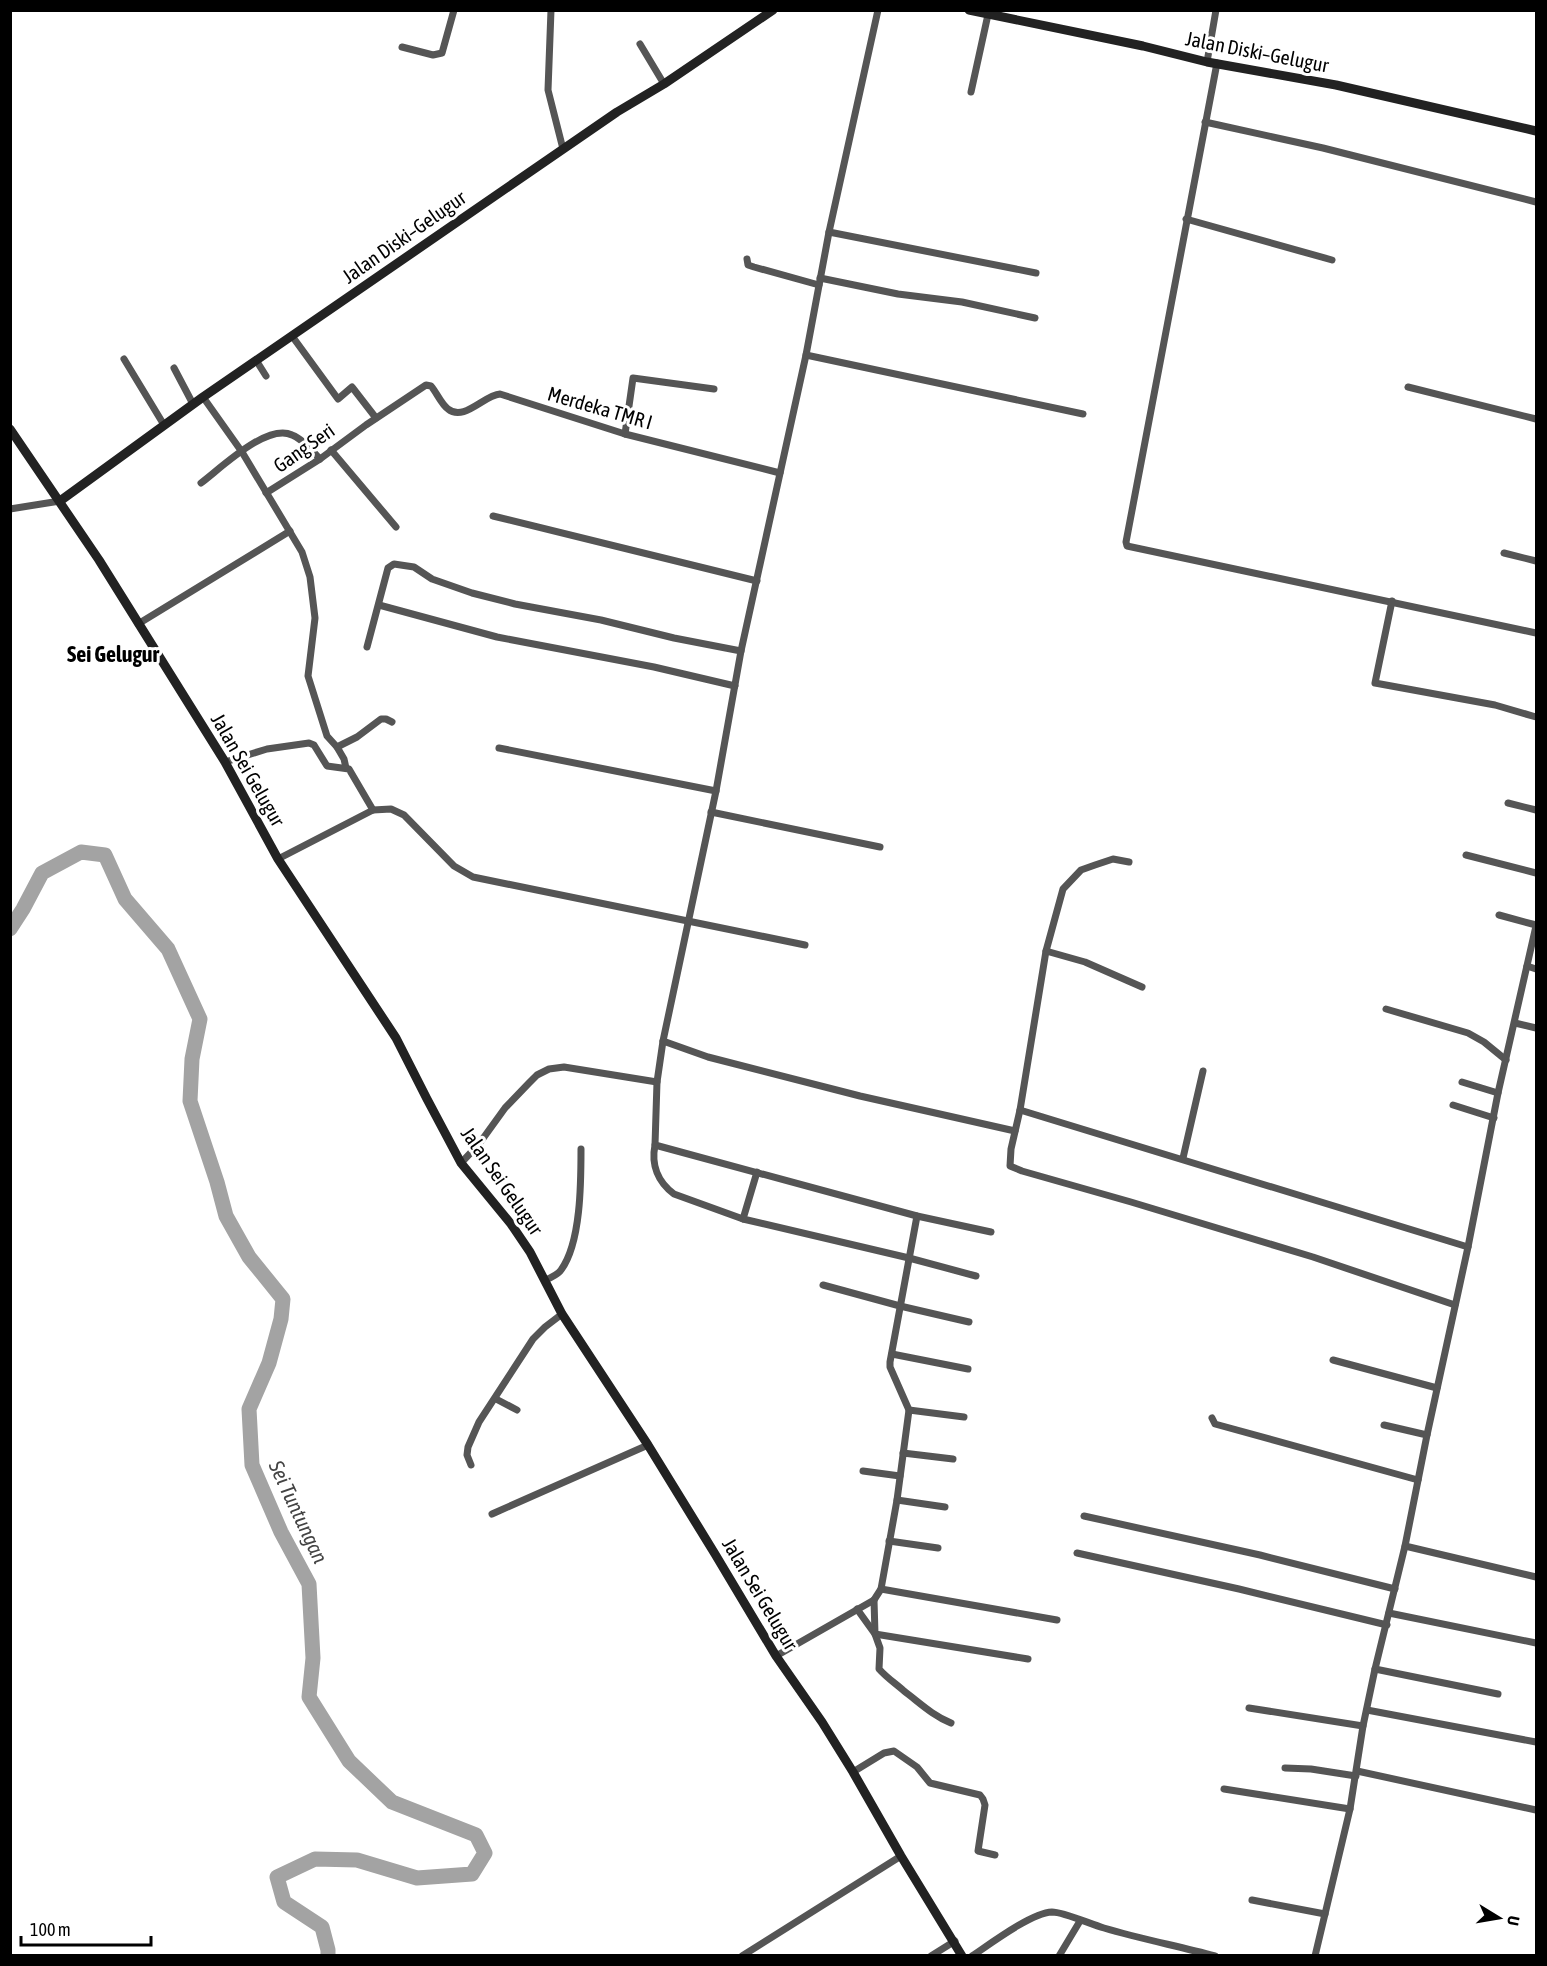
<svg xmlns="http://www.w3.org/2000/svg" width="1547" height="1966" viewBox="0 0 1547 1966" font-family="'Asap Condensed',sans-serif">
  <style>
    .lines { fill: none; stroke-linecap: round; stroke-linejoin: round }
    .river { stroke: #a3a3a3; stroke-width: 15 }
    .street { stroke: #555; stroke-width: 7 }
    .secondary { stroke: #222; stroke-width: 9 }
    .labels { text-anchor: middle; stroke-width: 6; stroke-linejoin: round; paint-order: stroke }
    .street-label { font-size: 20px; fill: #000; stroke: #fff }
    .water-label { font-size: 21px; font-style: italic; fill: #444; stroke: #fff }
    .quarter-label { font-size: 22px; font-weight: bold; fill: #000; stroke: #fff }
  </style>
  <rect width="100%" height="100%" fill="#fff"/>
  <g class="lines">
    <polyline class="river" points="10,929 23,909 42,873 81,852 105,855 125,899 168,949 200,1019 192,1059 190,1101 217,1182 226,1216 249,1257 283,1299 281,1319 269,1363 249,1409 252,1465 281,1532 309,1584 313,1658 309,1697 349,1761 392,1802 476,1835 485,1853 472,1874 417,1878 357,1860 315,1859 277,1877 284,1902 322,1927 328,1950 328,1956"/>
    <g class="street">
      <polyline points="551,10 548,90 563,149"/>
      <polyline points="878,10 829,232 806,355 741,651 716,791 663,1041 657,1082 655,1145 917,1216 991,1232"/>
      <polyline points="640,44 664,84"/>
      <polyline points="402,47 433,55 442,53 454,10"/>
      <polyline points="1207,62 1216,10"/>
      <polyline points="1217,63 1126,542 1127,546 1536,633"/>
      <polyline points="971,92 989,10"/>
      <polyline points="1205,122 1323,148 1536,202"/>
      <polyline points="1186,219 1332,260"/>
      <polyline points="829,232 1036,273"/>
      <polyline points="747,259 748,265 754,267 819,285"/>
      <polyline points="820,278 898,294 962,302 1035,318"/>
      <polyline points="292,336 338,399 352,387 376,418"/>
      <polyline points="806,355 1083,414"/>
      <polyline points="124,359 164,425"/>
      <polyline points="256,360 266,376"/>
      <polyline points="174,368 193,404"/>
      <polyline points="1408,387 1536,419"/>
      <polyline points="203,397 242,452 302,552 310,577 315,618 308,676 327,736 337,747 344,759 346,768"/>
      <polyline points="625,434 633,378 714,389"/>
      <polyline points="331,450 396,527"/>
      <path d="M201,483C221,468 267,423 292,435C303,439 312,451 320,459"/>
      <path d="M266,493L320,459L366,425L426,385L431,386C437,393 441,404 448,409C464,422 484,395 500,394L625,434L780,473"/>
      <polyline points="10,509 60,501"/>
      <polyline points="493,516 757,581"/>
      <polyline points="1504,553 1536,561"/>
      <polyline points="1392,601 1375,683 1495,705 1536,717"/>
      <polyline points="379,605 497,637 654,667 735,686"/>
      <polyline points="138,624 290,531"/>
      <polyline points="367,647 388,568 394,564 414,567 432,579 472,593 515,604 601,620 674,638 741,651"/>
      <polyline points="337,747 357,737 381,719 386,719 392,722"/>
      <polyline points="499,748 716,791"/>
      <polyline points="225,762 267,749 309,743 314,745 327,766 349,769 373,810"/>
      <polyline points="1508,803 1536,810"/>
      <polyline points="711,812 880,847"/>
      <polyline points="1466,855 1536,873"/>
      <polyline points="278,859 373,810 391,809 404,815 454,866 473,877 805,945"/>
      <polyline points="1129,862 1113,859 1095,865 1081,870 1063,889 1046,951 1020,1110 1011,1149 1010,1166 1022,1171 1131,1202 1313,1257 1455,1305"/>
      <polyline points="1499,915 1536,925"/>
      <polyline points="1046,951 1085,962 1142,987"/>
      <polyline points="1527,966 1536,969"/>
      <polyline points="1386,1009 1468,1033 1484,1042 1506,1060"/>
      <polyline points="1515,1023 1536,1028"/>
      <polyline points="663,1041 708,1057 860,1096 1015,1131"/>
      <polyline points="1462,1082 1498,1093"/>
      <polyline points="1453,1105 1494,1118"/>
      <polyline points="1020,1110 1468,1247"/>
      <path d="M655,1145C651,1165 658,1182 674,1194L743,1219"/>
      <polyline points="1183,1158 1203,1071"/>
      <polyline points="461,1163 479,1144 505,1108 529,1083 537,1075 549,1069 564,1067 657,1082"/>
      <polyline points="757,1172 743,1219 909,1258 976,1276"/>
      <path d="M546,1280C551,1277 558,1275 561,1270C581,1243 581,1182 581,1149"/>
      <polyline points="823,1285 900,1306 969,1322"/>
      <polyline points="892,1354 968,1369"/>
      <polyline points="1333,1360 1437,1388"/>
      <polyline points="496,1399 517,1410"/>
      <polyline points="909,1410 964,1417"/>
      <polyline points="1212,1418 1215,1424 1418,1480"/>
      <polyline points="1384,1425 1427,1435"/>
      <polyline points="903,1453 953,1459"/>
      <polyline points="471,1465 467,1455 468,1447 479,1422 533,1339 545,1327 562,1314"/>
      <polyline points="863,1471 900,1476"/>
      <polyline points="897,1500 945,1507"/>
      <polyline points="492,1514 648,1445"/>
      <polyline points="1084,1516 1260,1555 1395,1589"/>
      <polyline points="889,1541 938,1548"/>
      <polyline points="1405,1546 1536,1577"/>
      <polyline points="1077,1553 1239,1589 1387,1625"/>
      <polyline points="881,1589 1057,1620"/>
      <path d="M874,1600L875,1634L880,1648L879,1669C887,1678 895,1683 904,1691C920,1703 932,1715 951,1723"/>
      <polyline points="857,1609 875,1634 1028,1659"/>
      <polyline points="1389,1613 1536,1643"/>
      <polyline points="776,1656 874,1600 881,1589 897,1500 909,1410 890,1367 890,1362 917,1216"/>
      <polyline points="1375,1669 1498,1694"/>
      <polyline points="1249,1708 1363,1726"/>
      <polyline points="1367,1710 1536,1742"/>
      <polyline points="1285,1768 1311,1769 1356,1776"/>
      <polyline points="1357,1771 1536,1810"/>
      <polyline points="853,1772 884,1753 894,1751 917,1767 930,1783 980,1795 983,1799 985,1805 978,1851 995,1855"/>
      <polyline points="1224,1789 1350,1809"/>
      <polyline points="1252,1900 1325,1914"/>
      <polyline points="742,1956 901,1856"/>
      <polyline points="931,1956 955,1941"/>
      <path d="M972,1956C990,1944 1031,1913 1052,1912C1064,1912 1090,1924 1104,1928C1141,1939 1178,1946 1215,1956"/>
      <polyline points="1059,1956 1080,1921"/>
      <polyline points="1315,1956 1350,1809 1363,1726 1375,1669 1405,1546 1427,1435 1468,1247 1498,1093 1536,926"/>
    </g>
    <g class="secondary">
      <polyline points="969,10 1143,46 1207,62 1336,85 1536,131"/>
      <polyline points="10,429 99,560 225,762 278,859 396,1038 427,1099 461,1163 511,1224 530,1252 562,1314 648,1445 715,1554 776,1656 822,1722 853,1772 901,1856 962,1956"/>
      <polyline points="60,501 203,397 617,112 664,84 773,10"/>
    </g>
  </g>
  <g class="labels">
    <g class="street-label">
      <text transform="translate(1257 52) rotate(11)" y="7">Jalan Diski–Gelugur</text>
      <text transform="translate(404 237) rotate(-35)" y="7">Jalan Diski–Gelugur</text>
      <text transform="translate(600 408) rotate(16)" y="7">Merdeka TMR I</text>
      <text transform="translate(304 448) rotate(-35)" y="7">Gang Seri</text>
      <text transform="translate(248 770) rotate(60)" y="7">Jalan Sei Gelugur</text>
      <text transform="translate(502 1181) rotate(55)" y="7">Jalan Sei Gelugur</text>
      <text transform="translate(760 1594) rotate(59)" y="7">Jalan Sei Gelugur</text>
    </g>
    <g class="water-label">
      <text transform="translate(298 1512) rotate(65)" y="7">Sei Tuntungan</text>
    </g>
    <g class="quarter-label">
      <text x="113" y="662">Sei Gelugur</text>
    </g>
  </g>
  <rect width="1547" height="1966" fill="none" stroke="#000000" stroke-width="24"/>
  <g transform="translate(1499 1918) rotate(101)" stroke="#ffffff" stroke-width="4.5" paint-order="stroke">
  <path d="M0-4.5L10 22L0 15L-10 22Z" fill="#000000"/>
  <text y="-9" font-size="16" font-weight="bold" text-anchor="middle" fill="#000000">U</text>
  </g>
  <path d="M21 1936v9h130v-9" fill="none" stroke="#000000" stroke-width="3"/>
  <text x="30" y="1936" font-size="18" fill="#000000" stroke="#ffffff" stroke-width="4.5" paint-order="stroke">100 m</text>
</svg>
